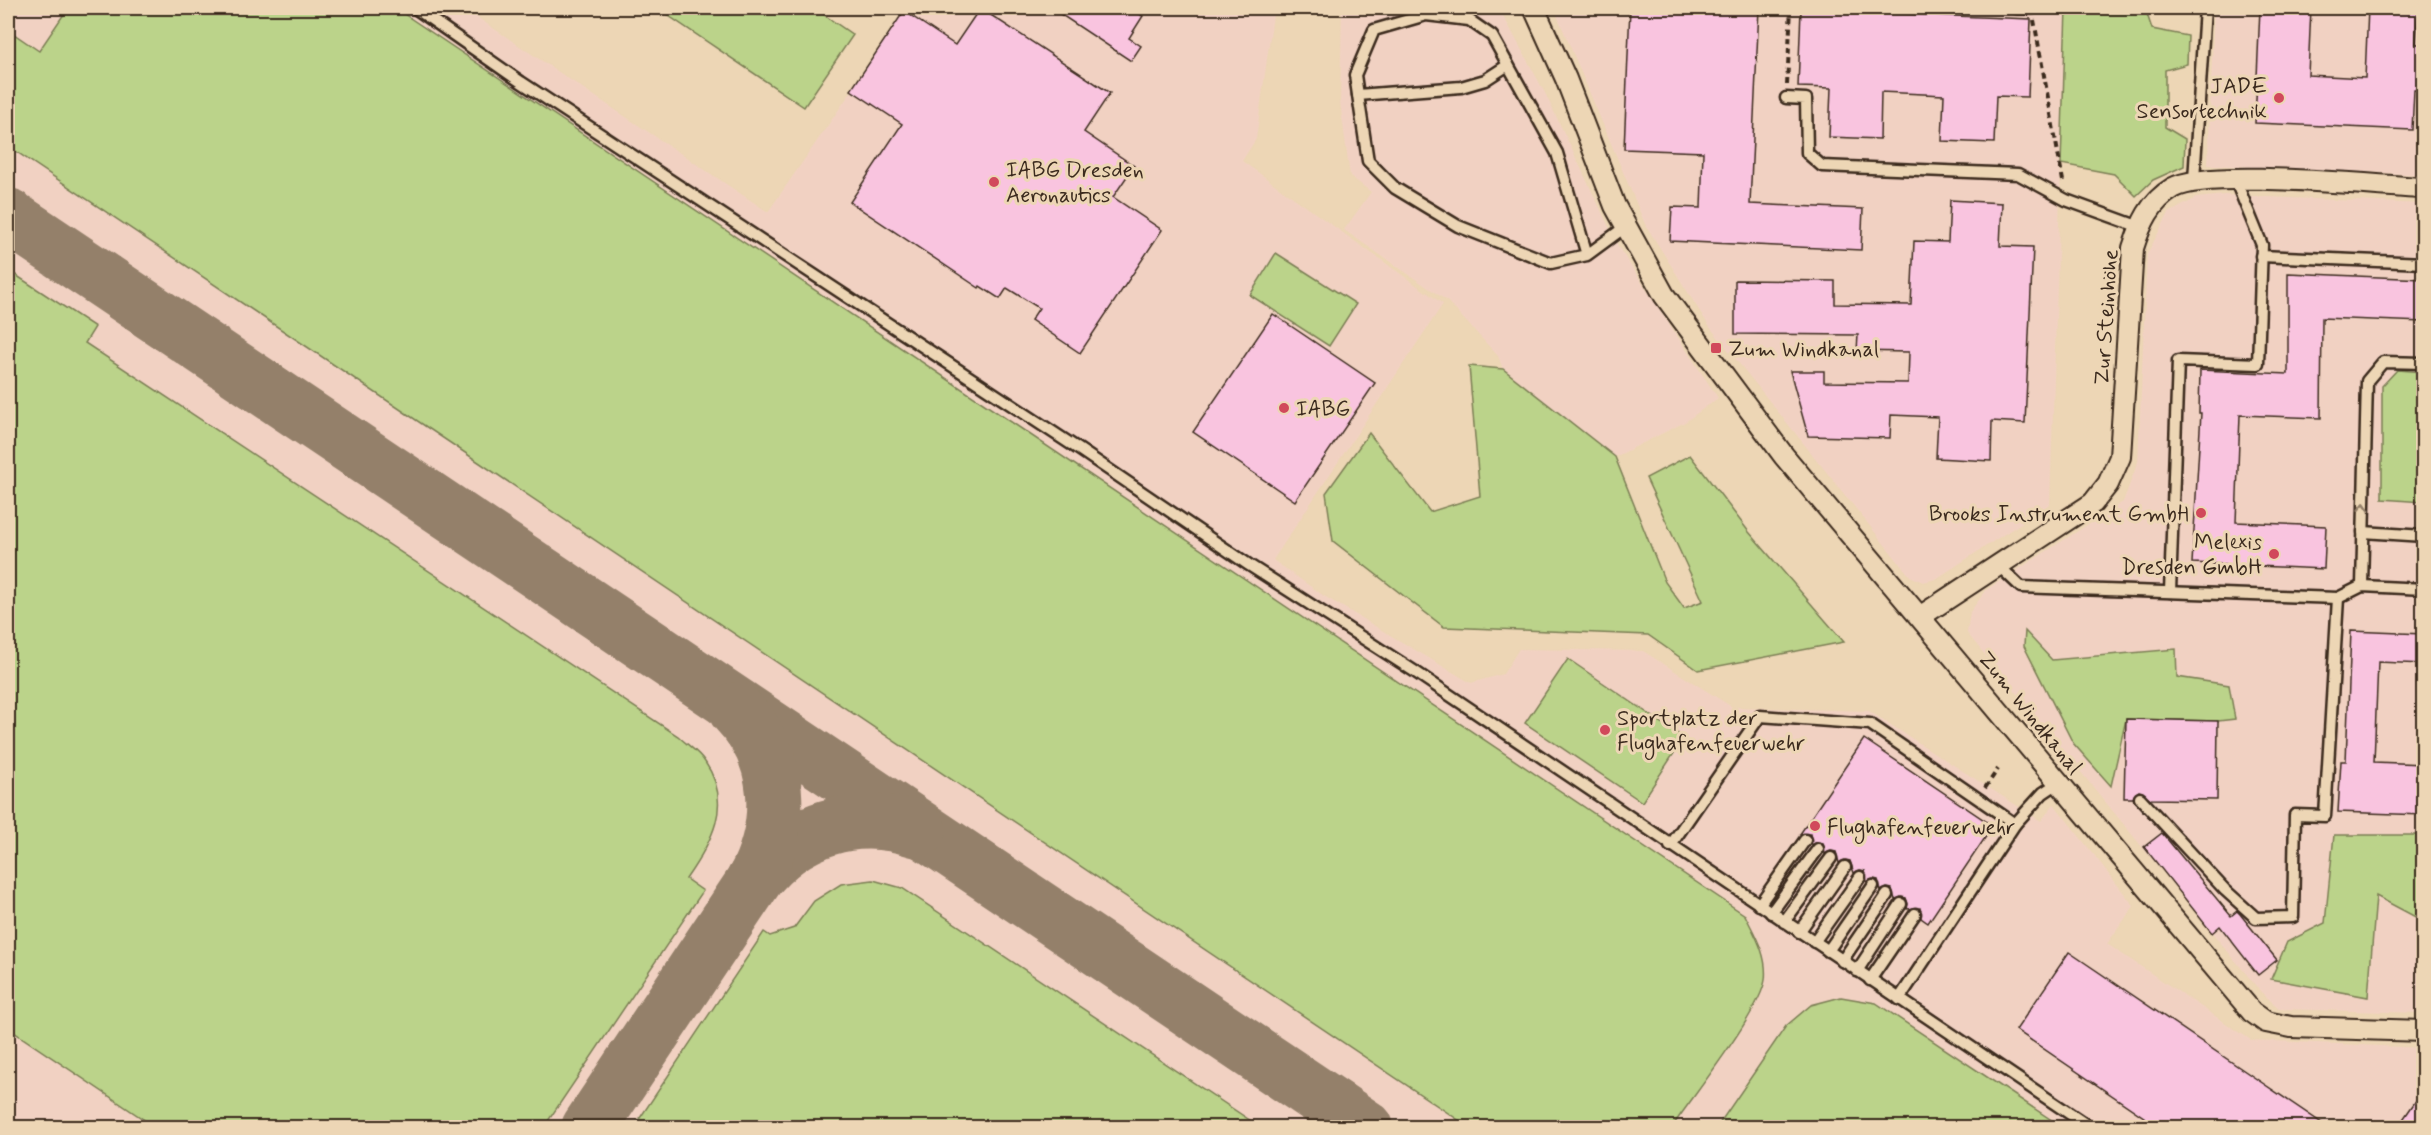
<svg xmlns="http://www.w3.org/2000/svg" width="2431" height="1135" viewBox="0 0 2431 1135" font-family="Mynerve,sans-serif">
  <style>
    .built { fill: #f1d1c2 }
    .green { fill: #bbd38a; stroke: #7b7e54; stroke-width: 1.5 }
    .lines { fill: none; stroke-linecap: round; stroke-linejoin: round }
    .taxiway { stroke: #94806a; stroke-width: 56 }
    .building { fill: #f9c4df; stroke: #3b2a1e; stroke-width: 1.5 }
    .service-casing { stroke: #3b2a1e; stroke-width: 15 }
    .minor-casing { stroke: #3b2a1e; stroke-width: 24 }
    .path { stroke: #3b2a1e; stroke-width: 4; stroke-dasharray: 6 4.5; stroke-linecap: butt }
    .service { stroke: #edd6b5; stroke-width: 10 }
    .minor { stroke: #edd6b5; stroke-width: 20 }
    .oneway { stroke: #94806a }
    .poi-dot { fill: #d1495b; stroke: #edd6b5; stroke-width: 2 }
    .labels { text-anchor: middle; stroke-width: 6; stroke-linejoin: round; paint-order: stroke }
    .poi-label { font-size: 22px; fill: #3b2a1e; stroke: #edd6b5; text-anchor: start }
    .street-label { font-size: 22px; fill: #3b2a1e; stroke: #edd6b5 }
  </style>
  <rect width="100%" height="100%" fill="#edd6b5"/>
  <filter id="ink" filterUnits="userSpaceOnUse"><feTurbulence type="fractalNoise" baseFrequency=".0167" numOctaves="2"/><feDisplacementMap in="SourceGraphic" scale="12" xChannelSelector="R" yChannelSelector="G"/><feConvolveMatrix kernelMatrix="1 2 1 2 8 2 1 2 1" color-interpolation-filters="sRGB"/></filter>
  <g filter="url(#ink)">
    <g class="built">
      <polygon points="8,8 463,8 768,212 909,8 1274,8 1256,139 1242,161 1443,304 1273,560 1324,596 1471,683 1503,674 1519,649 1643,651 1732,707 1869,711 2041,821 2054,804 2134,906 2107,944 2251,1040 2423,1048 2423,1127 8,1127"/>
      <polygon points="1342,8 1499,8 1545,93 1619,248 1718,398 1685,422 1615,457 1503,369 1498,356 1446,300 1344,230 1371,192 1350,176 1340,102"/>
      <polygon points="1554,8 2066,8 2050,504 1936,579 1923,582 1910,576 1709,326 1645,224"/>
      <polygon points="2214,8 2423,8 2423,175 2208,165"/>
      <polygon points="2225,195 2423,204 2423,1013 2280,1009 2261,992 1967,633 1970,612 1986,590 2123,502 2138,462 2147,254 2169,213 2196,198"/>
    </g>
    <g class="green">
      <path d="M68,8H395L1745,915C1755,935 1768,956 1765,980C1760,1012 1693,1096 1672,1127H1469L8,146V30L39,51Z"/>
      <polygon points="657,8 814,8 853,35 804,107"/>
      <polygon points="2066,8 2145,8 2152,29 2188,36 2187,64 2165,70 2165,127 2185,139 2184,166 2153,180 2136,196 2114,174 2061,164"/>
      <polygon points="1276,253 1356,304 1329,346 1250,295"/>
      <path d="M8,270L95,327L85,343L678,736C686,744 699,752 705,762C734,804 711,843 686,879L703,891L544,1127H155L8,1028Z"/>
      <polygon points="1469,366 1503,369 1615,457 1665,582 1684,608 1703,601 1646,478 1690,455 1749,532 1844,642 1698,670 1648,635 1444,627 1333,541 1326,493 1369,433 1430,512 1480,496"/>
      <polygon points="2397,370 2423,372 2423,502 2382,499 2382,386"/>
      <polygon points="2025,631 2052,660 2176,649 2177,677 2229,685 2235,719 2218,721 2126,719 2111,786 2073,743 2024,646"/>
      <polygon points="1568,659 1684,738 1642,802 1525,723"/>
      <polygon points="2334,835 2423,835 2423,921 2376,896 2368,997 2271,979 2287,942 2325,923"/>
      <polygon points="873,880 902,888 1260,1127 634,1127 764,932 770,936 794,928 814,901 841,884"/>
      <polygon points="1841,997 1876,1003 2062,1127 1717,1127 1786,1026 1811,1005"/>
    </g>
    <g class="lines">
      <g class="taxiway">
        <polyline points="8,216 1366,1128"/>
        <path d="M754,880C795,828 855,809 918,830"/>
        <path d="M589,1128L754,881C784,824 783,758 736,710"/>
      </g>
    </g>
    <g class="building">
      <polygon points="980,8 1110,93 1084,132 1134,166 1113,197 1162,230 1080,353 1031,320 1039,308 1007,288 1000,299 980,286 979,288 850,202 902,124 851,90 904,11 955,45"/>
      <polygon points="1051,8 1130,8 1143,16 1129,38 1141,46 1131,61"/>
      <polygon points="1630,8 1759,8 1750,204 1863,209 1861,250 1670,241 1672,207 1701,208 1703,152 1624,149"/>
      <polygon points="2260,8 2311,8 2308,75 2365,78 2368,8 2418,8 2416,44 2424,44 2424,90 2414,90 2412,130 2255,123"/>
      <polygon points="1801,10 2031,19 2028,97 1996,96 1994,143 1942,141 1944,95 1881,92 1880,139 1829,137 1831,88 1798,87"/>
      <polygon points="1950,200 2002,203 2000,246 2033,247 2025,423 1992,421 1991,461 1936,458 1938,417 1891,415 1890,438 1808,436 1790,371 1824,371 1824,382 1908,383 1909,352 1857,351 1858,335 1735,334 1735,280 1835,281 1835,304 1911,305 1914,241 1948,242"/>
      <polygon points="2288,273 2424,279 2424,322 2322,318 2321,418 2240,415 2236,522 2326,526 2324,569 2192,563 2201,413 2199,413 2200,370 2288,374"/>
      <polygon points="1273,314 1375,383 1295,501 1193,432"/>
      <polygon points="2351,631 2424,634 2424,664 2378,662 2374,762 2424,764 2424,815 2338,812 2341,761 2346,761"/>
      <polygon points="2126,719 2218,721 2217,800 2151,799 2139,791 2133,798 2124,798"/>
      <polygon points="1864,739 1993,826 1928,923 1921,918 1920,908 1907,909 1908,904 1906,898 1901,897 1895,900 1892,889 1887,888 1881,891 1878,880 1873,879 1867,882 1865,871 1860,870 1854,873 1850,861 1845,860 1839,863 1836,852 1831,851 1825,854 1823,843 1818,842 1812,845 1810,834 1800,834"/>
      <polygon points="2162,833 2231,916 2237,911 2240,914 2277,960 2258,975 2220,926 2212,933 2144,847"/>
      <polygon points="2069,952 2261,1082 2329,1128 2160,1128 2016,1030"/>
      <polygon points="2424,1089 2424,1128 2397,1128"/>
    </g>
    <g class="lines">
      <g class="service-casing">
        <g id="service">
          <polyline points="415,8 521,82 1080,450 1249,565 1414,671 2091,1128"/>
          <polyline points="2017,8 2033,8"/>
          <polyline points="1358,95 1461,87 1485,80 1508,65"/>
          <polyline points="1786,98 1806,99 1807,153 1822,166 2018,174 2066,200 2140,227"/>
          <polyline points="2194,180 2205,8"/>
          <polyline points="1587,255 1557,153 1492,36 1469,20 1426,15 1374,30 1355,75 1368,161 1395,188 1458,226 1551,263 1587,255 1625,227"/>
          <polyline points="2261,256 2424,263"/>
          <polyline points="2363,532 2424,536"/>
          <polyline points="1998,565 2021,587 2338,598 2362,586 2424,589"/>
          <polyline points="2362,586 2367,381 2383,362 2424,363"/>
          <polyline points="2170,592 2178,361 2258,364 2262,245 2235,179"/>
          <polyline points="2140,798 2225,890 2256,918 2293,917 2295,815 2325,816 2338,598"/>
          <polyline points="2015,824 2043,793 2058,783"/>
          <polyline points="1670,846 1760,716 1870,724 2015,824 1899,999"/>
          <polyline points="1759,905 1805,840"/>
          <polyline points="1771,913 1818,849"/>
          <polyline points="1784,922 1831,858"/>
          <polyline points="1799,932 1845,867"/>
          <polyline points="1814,942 1860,877"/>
          <polyline points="1828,951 1873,886"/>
          <polyline points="1842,961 1887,895"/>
          <polyline points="1857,971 1901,904"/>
          <polyline points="1870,980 1915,914"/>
        </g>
      </g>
      <g class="minor-casing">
        <g id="minor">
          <polyline points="1534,8 1566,79 1615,206 1664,295 1784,456 2252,1012 2266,1022 2291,1027 2424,1031"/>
          <path d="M1921,616L2093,503L2108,484L2120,457L2133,248C2141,223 2150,202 2173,188C2207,168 2375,186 2424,188"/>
        </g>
      </g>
      <g class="path">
        <polyline points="2034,20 2063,181"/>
        <polyline points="1787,85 1791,8"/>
        <polyline points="1985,788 1998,769"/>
      </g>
      <use href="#service" class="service"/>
      <use href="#minor" class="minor"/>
    </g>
    <defs><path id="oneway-chevron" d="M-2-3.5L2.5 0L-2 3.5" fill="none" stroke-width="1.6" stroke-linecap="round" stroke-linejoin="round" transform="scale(1.5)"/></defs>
    <use class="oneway" href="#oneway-chevron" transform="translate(2364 507) rotate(-88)"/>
  </g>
  <g class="poi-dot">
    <circle cx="2279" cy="98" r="6"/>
    <circle cx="994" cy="182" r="6"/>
    <rect x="1710" y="342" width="12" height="12" rx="3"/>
    <circle cx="1284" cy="408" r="6"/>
    <circle cx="2201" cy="513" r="6"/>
    <circle cx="2274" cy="554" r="6"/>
    <circle cx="1605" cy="730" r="6"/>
    <circle cx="1815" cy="826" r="6"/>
  </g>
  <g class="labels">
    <g class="poi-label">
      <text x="2267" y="93" text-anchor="end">JADE<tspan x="2267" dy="25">Sensortechnik</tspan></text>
      <text x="1006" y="177">IABG Dresden<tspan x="1006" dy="25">Aeronautics</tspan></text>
      <text x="1728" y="356">Zum Windkanal</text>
      <text x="1296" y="416">IABG</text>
      <text x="2189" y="521" text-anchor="end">Brooks Instrument GmbH</text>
      <text x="2262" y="549" text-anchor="end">Melexis<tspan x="2262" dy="25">Dresden GmbH</tspan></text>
      <text x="1617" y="725">Sportplatz der<tspan x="1617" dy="25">Flughafenfeuerwehr</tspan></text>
      <text x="1827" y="834">Flughafenfeuerwehr</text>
    </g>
    <g class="street-label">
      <text transform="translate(2105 317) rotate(-86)" y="8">Zur Steinhöhe</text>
      <text transform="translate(2031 712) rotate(51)" y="8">Zum Windkanal</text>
    </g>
  </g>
  <rect width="2431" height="1135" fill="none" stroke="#edd6b5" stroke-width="30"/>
  <rect x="15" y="15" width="2401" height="1105" fill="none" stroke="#3b2a1e" stroke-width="2" filter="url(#ink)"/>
</svg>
